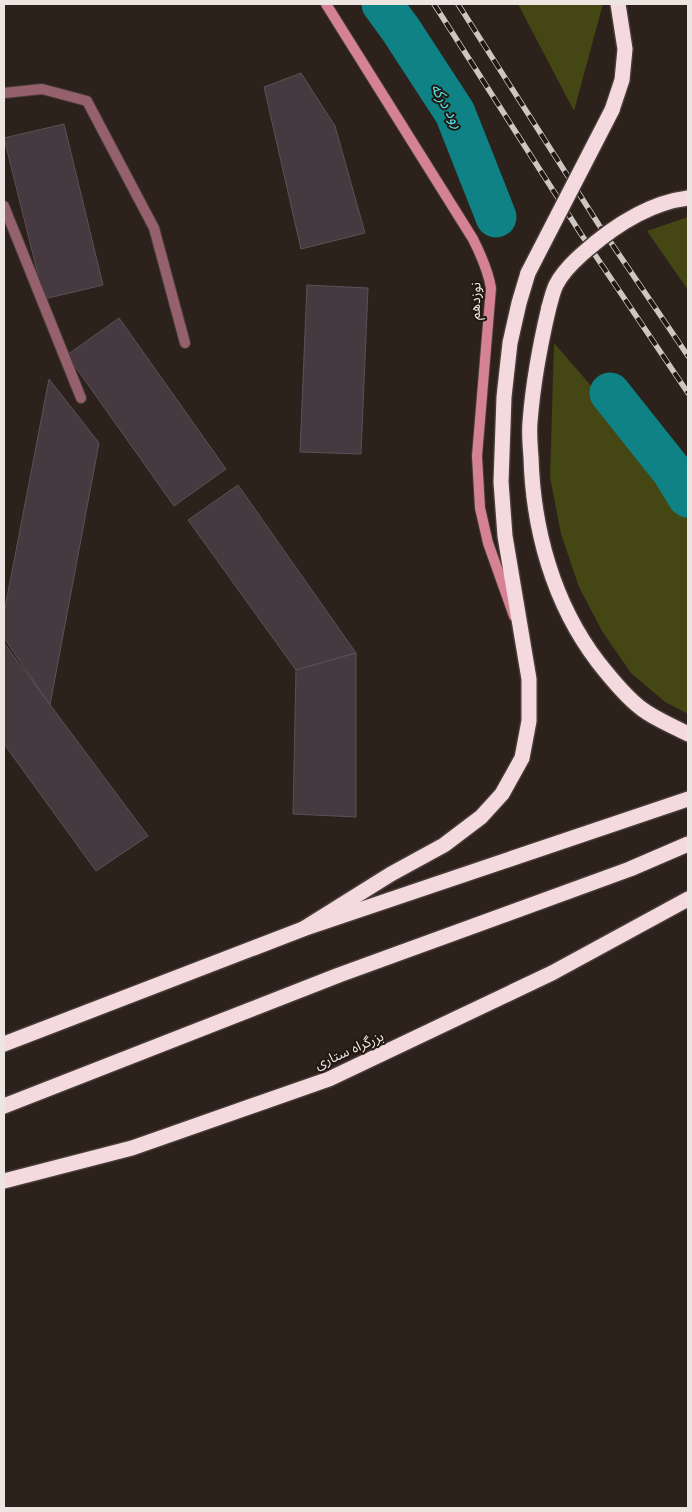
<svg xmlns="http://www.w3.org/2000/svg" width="692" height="1512" viewBox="0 0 692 1512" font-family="Quicksand,'Noto Sans Arabic',sans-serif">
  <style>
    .green { fill: #444613 }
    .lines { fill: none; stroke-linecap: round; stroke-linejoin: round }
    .river { stroke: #0e8285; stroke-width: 41 }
    .building { fill: #463940; stroke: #5d5057 }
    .lane-casing { stroke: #473c37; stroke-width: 12 }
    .secondary-casing { stroke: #473c37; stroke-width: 12 }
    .highway-casing { stroke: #473c37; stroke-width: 18 }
    .lane { stroke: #95616c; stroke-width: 10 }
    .secondary { stroke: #d58394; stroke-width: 10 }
    .highway { stroke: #f4d9de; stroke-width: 15 }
    .rail-casing { stroke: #cec6c0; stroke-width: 5.5 }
    .rail { stroke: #221811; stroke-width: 4; stroke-dasharray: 11; stroke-linecap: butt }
    .highway-bridge-casing { stroke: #473c37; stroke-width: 18; stroke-linecap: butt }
    .highway-bridge { stroke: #f4d9de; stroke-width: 15 }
    .labels { text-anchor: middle; stroke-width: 4; stroke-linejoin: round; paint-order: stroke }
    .street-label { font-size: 14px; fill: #ede5e0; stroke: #221811 }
    .water-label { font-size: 15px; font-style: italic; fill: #54e4e8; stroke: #221811 }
  </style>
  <rect width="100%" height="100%" fill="#2c211b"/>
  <g class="green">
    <polygon points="518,4 603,4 574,111"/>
    <polygon points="688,217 688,290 647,231"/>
    <polygon points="554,343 620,419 688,514 688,714 665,702 631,673 602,631 579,587 561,534 550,477"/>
  </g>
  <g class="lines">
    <g class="river">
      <polyline points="382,4 401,30 455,113 496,217"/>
      <polyline points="610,393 672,471 688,497"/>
    </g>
  </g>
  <g class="building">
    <polygon points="301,73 335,126 365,233 301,249 264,87"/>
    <polygon points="64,124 103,285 44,299 4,138"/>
    <polygon points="307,285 368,288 361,454 300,452"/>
    <polygon points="119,318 226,469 174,506 67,355"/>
    <polygon points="49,379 99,443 50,705 4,638 4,613"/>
    <polygon points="238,485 356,653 296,670 188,520"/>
    <polygon points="4,643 148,836 96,871 4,744"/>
    <polygon points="356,653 356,817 293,814 296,670"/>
  </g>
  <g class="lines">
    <g class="lane-casing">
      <g id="lane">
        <polyline points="4,93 42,89 87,101 154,228 185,343"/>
        <polyline points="4,206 81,398"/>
      </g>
    </g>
    <g class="secondary-casing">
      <path id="secondary" d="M326,4L473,239C481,255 488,270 491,288L477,456L480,508L488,543L514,616"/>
    </g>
    <g class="highway-casing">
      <g id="highway">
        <polyline points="612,110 622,80 625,49 618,4"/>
        <path d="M549,307C540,345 533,383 530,422C529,434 530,445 531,457C533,529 553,603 598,662C609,676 627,698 642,709C655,719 673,726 688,734"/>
        <polyline points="303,929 391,874 444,845 481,817 502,794 522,758 529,721 529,679 505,536 501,482 504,397 510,343 519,303 528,273"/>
        <polyline points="4,1044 303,929 688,799"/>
        <polyline points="4,1106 339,975 630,869 688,844"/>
        <polyline points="4,1181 132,1148 329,1079 552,973 688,899"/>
      </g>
    </g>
    <use href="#lane" class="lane"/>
    <use href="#secondary" class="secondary"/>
    <use href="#highway" class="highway"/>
    <g class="rail-casing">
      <g id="rail">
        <polyline points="434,4 581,234 688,393"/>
        <polyline points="458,4 599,225 688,356"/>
      </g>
    </g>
    <use href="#rail" class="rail"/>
    <g class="highway-bridge-casing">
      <g id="highway-bridge">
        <polyline points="528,273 612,110"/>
        <path d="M549,307C551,300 553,291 556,285C562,273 571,264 581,255C611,228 647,203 688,198"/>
      </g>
    </g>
    <use href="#highway-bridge" class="highway-bridge"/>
  </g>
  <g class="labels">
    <g class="street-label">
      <text transform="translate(475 301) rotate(-89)" y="5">نوزدهم</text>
      <text transform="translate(349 1050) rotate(-24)" y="5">بزرگراه ستاری</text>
    </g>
    <g class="water-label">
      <text transform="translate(447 106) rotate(60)" y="5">رود درکه</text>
    </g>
  </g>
  <rect width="692" height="1512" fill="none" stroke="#ede5e0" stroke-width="10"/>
</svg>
